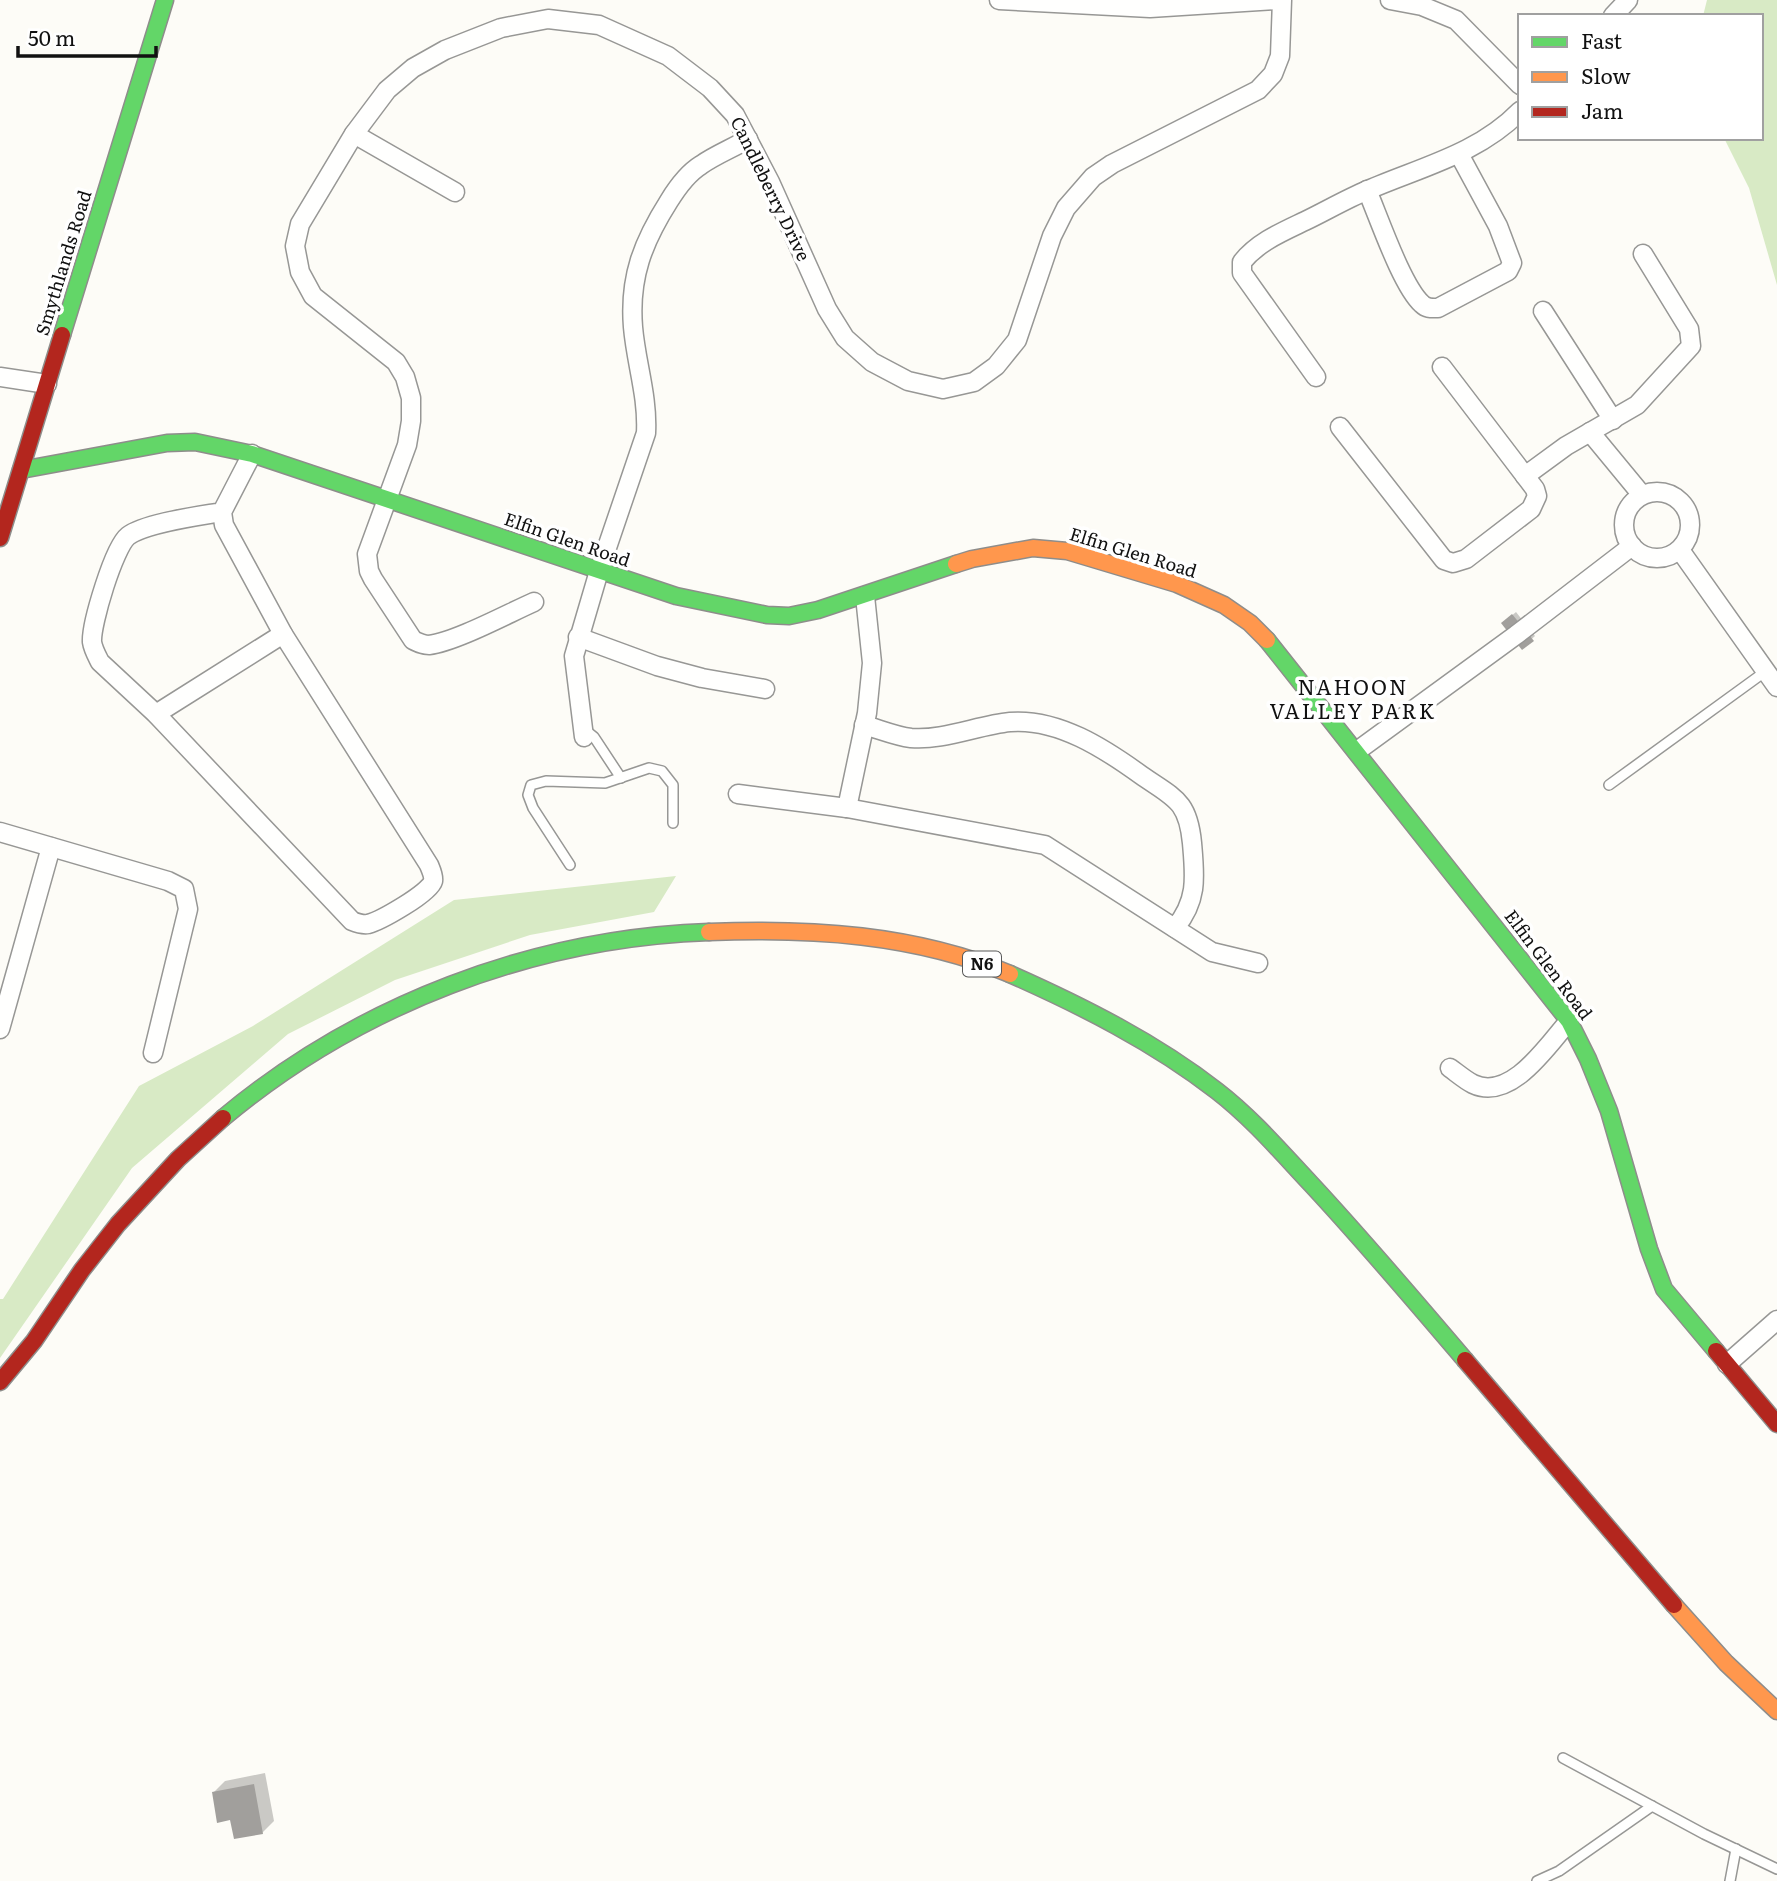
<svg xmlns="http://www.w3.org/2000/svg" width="1777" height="1881" viewBox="0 0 1777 1881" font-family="Literata,serif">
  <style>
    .forest { fill: #d8eac5 }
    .shadow { fill: #0003 }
    .building { fill: #a19f9c }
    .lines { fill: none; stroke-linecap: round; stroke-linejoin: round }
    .lane-casing { stroke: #979795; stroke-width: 12 }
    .street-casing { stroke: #979795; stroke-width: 21 }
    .fast-casing { stroke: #8e8d8b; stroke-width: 19 }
    .slow-casing { stroke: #8e8d8b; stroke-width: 19 }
    .jam-casing { stroke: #8e8d8b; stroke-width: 19 }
    .lane { stroke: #fffffe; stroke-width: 9 }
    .street { stroke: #fffffe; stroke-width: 18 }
    .fast { stroke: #63d668; stroke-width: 16 }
    .slow { stroke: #ff974d; stroke-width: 16 }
    .jam { stroke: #b3261e; stroke-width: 16 }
    .labels { text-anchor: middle; stroke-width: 7; stroke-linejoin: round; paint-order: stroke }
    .shield { fill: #fff; stroke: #585858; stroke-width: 2 }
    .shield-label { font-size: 16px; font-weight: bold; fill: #111 }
    .street-label { font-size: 18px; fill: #111; stroke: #fff }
    .quarter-label { font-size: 21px; letter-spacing: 2px; fill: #111; stroke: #fff }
  </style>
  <rect width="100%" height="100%" fill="#fdfcf7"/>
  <g class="forest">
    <polygon points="1707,0 1777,0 1777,285 1749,188 1724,138 1761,138 1761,16 1703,16"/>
    <polygon points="676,876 654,912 530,935 395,980 288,1034 132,1168 0,1358 0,1299 3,1299 139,1086 253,1026 454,900"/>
  </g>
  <g class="shadow">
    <polygon points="1516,612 1535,636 1523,647 1503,623"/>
    <polygon points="265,1773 274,1821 262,1833 232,1818 214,1792 225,1781"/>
  </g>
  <g class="building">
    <polygon points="1512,614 1534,641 1522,650 1501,623"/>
    <polygon points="254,1784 263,1834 234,1839 230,1820 217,1823 212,1792"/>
  </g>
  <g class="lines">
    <g class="lane-casing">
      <g id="lane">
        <polyline points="584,729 594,737 621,778"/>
        <polyline points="1609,785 1766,671"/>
        <polyline points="570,865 533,808 528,795 531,785 546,781 605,783 649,768 662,771 673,785 673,823"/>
        <polyline points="1563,1758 1704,1834 1777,1869"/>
        <polyline points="1537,1881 1559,1871 1652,1806"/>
        <polyline points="1730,1881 1736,1849"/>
      </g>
    </g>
    <g class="street-casing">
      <g id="street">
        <polyline points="999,0 1150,8 1277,0"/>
        <polyline points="1390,0 1422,6 1456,20 1520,85"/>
        <polyline points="1613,16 1628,0"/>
        <polyline points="354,134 455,192"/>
        <path d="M1367,190C1379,218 1402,286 1422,304C1427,309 1432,308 1438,308L1508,271L1512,263L1498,226L1459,154"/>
        <polyline points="1543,311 1613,420"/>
        <polyline points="0,377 47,384"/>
        <path d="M1316,377L1242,273V262C1258,242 1282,232 1305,221C1326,211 1346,199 1368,190C1421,167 1478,154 1520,111"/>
        <polyline points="1340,427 1444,560 1453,563 1466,559 1531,509 1537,496 1535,489 1516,464 1442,367"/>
        <polyline points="1590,432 1642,495"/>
        <polyline points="1525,476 1566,446 1637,405 1691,346 1689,329 1643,254"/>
        <circle cx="1657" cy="525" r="33"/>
        <path d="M222,512C199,516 145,523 128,536C114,547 91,624 92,642C93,649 97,656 100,662L156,714L352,921C357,923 362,925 368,924C380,921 430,893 433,881C434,876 431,870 429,865L283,634L224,525L222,512L252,454"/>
        <polyline points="1680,550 1777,687"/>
        <path d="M534,602C507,614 455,642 429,645C423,645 419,643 413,640L373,579L369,571L367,554L407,445L411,421V398L405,377L396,362L313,296L300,272L295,246L300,224L354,134L387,90L413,68L445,50L501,28L548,19L599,25L668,56L710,88L735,115L770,182L827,309L845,338L872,362L908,381L943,389L974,382L996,366L1017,340L1052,236L1066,208L1093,177L1112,164L1258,90L1273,74L1280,56L1282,0"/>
        <polyline points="578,637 657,666 702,678 765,689"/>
        <polyline points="156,714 283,634"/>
        <path d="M864,725C879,729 895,736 911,738C942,741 979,725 1010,722C1058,718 1105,749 1141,775C1174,798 1188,800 1192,843C1195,877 1198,900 1175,928"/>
        <path d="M584,737L574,656L599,571L646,433C648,396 636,363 633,327C629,277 643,242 669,201C677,188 688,173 701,165C715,155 733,148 748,139"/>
        <polyline points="1357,751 1516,635 1632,546"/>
        <polyline points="738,794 847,808 1045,845 1212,952 1258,963"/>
        <polyline points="847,808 867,713 872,663 865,596"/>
        <polyline points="0,832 168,881 184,889 188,909 153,1053"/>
        <polyline points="0,1029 51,847"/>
        <path d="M1450,1068C1457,1073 1465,1080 1473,1084C1511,1102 1548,1045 1569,1021"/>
        <polyline points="1727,1364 1777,1320"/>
      </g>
    </g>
    <g class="fast-casing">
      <g id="fast">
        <polyline points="62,335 165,0"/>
        <polyline points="21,470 167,443 195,442 252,454 676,596 767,615 789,616 818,610 956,564"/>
        <polyline points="1267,640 1569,1021 1588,1059 1609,1111 1649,1249 1664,1289 1716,1351"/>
        <path d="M1010,974C1082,1006 1154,1042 1217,1091C1252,1118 1281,1152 1311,1184C1364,1241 1414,1300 1465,1360"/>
        <path d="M223,1118C358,1005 533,938 709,932"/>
      </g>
    </g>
    <g class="slow-casing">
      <g id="slow">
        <polyline points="956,564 972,559 1033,548 1067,551 1177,584 1224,605 1250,623 1267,640"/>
        <path d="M709,932C810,928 915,934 1010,974"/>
        <polyline points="1674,1605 1726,1663 1777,1711"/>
      </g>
    </g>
    <g class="jam-casing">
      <g id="jam">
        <polyline points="0,538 62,335"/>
        <polyline points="1716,1351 1777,1424"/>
        <polyline points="1465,1360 1674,1605"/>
        <polyline points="0,1382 34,1341 82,1270 118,1224 178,1159 223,1118"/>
      </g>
    </g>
    <use href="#lane" class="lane"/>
    <use href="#street" class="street"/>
    <use href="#fast" class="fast"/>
    <use href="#slow" class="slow"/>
    <use href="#jam" class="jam"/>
  </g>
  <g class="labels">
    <rect class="shield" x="963" y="951.5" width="38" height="25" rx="5"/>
    <g class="shield-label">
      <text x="982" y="970">N6</text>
    </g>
    <g class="street-label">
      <text transform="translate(770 189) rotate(64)" y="6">Candleberry Drive</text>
      <text transform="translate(64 263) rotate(-73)" y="6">Smythlands Road</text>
      <text transform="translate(567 540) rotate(19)" y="6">Elfin Glen Road</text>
      <text transform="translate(1133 553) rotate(17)" y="6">Elfin Glen Road</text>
      <text transform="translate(1548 965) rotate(53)" y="6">Elfin Glen Road</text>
    </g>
    <g class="quarter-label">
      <text x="1353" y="695">NAHOON<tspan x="1353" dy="24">VALLEY PARK</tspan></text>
    </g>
  </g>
  <rect x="1518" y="14" width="245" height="126" fill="#ffffff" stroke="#a0a0a0" stroke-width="2"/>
  <rect x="1532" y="37" width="35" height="10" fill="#63d668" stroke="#a0a0a0" stroke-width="2"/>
  <text x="1581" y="49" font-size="21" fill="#111111">Fast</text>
  <rect x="1532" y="72" width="35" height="10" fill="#ff974d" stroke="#a0a0a0" stroke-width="2"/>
  <text x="1581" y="84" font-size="21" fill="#111111">Slow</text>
  <rect x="1532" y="107" width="35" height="10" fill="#b3261e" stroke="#a0a0a0" stroke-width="2"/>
  <text x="1581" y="119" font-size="21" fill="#111111">Jam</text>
  <path d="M18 46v10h138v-10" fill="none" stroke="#111111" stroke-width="3.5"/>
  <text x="28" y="46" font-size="21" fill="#111111" stroke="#ffffff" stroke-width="5" paint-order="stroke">50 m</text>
</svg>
